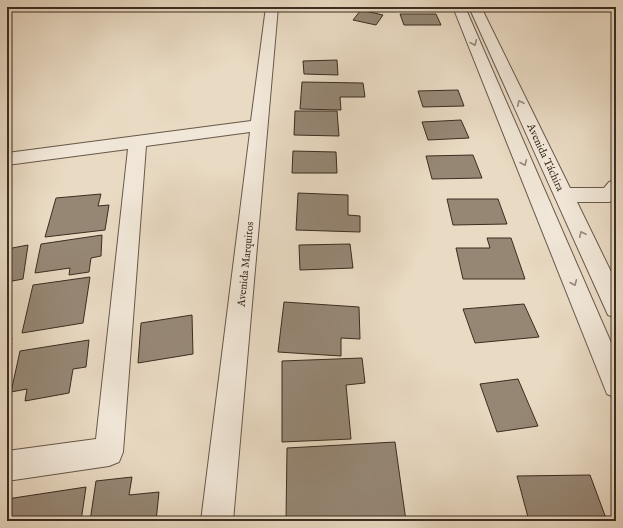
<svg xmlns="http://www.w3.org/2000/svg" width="623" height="528" viewBox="0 0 623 528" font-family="'IM FELL English',serif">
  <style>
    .building { fill: #968775; stroke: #3c2d21 }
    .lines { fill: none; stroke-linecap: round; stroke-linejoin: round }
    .minor-casing { stroke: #67584a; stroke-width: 2 }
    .minor { fill: #f1e7d8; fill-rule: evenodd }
    .oneway { stroke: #968a7c }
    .labels { text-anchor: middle; stroke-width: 3; stroke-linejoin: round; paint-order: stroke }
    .street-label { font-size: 11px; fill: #3c2d21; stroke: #f1e7d8 }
  </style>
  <rect width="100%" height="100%" fill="#e9dac3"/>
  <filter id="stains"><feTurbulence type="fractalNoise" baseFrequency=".005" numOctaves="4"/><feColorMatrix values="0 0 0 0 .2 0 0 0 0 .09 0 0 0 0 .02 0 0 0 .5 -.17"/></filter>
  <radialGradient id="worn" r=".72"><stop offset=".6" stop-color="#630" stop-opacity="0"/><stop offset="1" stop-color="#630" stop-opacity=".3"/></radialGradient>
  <g class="building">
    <polygon points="361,10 383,15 376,25 353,20"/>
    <polygon points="400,14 436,14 441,25 404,25"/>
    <polygon points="337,60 338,75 304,74 303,61"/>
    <polygon points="302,82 363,83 365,97 340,97 341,110 300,109"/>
    <polygon points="458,90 464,106 423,107 418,91"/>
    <polygon points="295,111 337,111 339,136 294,135"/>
    <polygon points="461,120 469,138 428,140 422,122"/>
    <polygon points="293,151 336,152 337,173 292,173"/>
    <polygon points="473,155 482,178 432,179 426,156"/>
    <polygon points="298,193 348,195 348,215 360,216 360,232 296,230"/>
    <polygon points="101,194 98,206 109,205 105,230 45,237 56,198"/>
    <polygon points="447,199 498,199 507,224 453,225"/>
    <polygon points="102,235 101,256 91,258 89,272 69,275 70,268 35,273 41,244"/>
    <polygon points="487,238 511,238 525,279 463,279 456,248 490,248"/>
    <polygon points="350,244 353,268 300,270 299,245"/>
    <polygon points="28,245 23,279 7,282 7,249"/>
    <polygon points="90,277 83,323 22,333 33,285"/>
    <polygon points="284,302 359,307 360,339 341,338 341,356 278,352"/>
    <polygon points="524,304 539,337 475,343 463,309"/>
    <polygon points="192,315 193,354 138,363 141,323"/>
    <polygon points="12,338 7,357 7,339"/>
    <polygon points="89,340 86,367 73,369 69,393 25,401 27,389 11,392 20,351"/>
    <polygon points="362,358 365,383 346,385 351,439 282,442 282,361"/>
    <polygon points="518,379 538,426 497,432 480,384"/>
    <polygon points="395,442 406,521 286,521 287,448"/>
    <polygon points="590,475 607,521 529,521 517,476"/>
    <polygon points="132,477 129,495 159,492 156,521 90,521 96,481"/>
    <polygon points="86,487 81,521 7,521 7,499"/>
  </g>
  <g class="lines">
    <g class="minor-casing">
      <g id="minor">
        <polygon points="266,7 278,7 233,521 201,521 250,132 146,146 123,452 119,462 109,466 7,481 7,451 96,439 128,149 7,165 7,153 251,121"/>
        <polygon points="453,7 465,7 616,354 616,398 607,394"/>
        <polygon points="469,7 481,7 570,188 604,188 609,182 616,180 616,200 609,202 577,202 616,282 616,318 608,315"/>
      </g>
    </g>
    <use href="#minor" class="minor"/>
  </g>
  <defs><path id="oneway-chevron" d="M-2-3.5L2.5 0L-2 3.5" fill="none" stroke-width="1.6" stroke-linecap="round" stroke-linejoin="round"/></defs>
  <g class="oneway">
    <use href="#oneway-chevron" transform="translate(474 43) rotate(67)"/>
    <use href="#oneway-chevron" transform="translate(520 103) rotate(-115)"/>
    <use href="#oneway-chevron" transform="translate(524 163) rotate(67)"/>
    <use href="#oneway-chevron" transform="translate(582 234) rotate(-115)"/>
    <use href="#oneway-chevron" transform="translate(574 283) rotate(67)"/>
  </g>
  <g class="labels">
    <g class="street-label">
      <text transform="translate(546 157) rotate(65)" y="4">Avenida Táchira</text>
      <text transform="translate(245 264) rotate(-84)" y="4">Avenida Marquitos</text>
    </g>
  </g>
  <rect width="623" height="528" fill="none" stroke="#e9dac3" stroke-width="24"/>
  <rect x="8" y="8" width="607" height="512" fill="none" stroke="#3c2d21" stroke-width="2"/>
  <rect x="12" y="12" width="599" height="504" fill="none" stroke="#3c2d21"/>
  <rect width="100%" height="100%" filter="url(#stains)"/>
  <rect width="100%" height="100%" fill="url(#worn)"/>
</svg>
